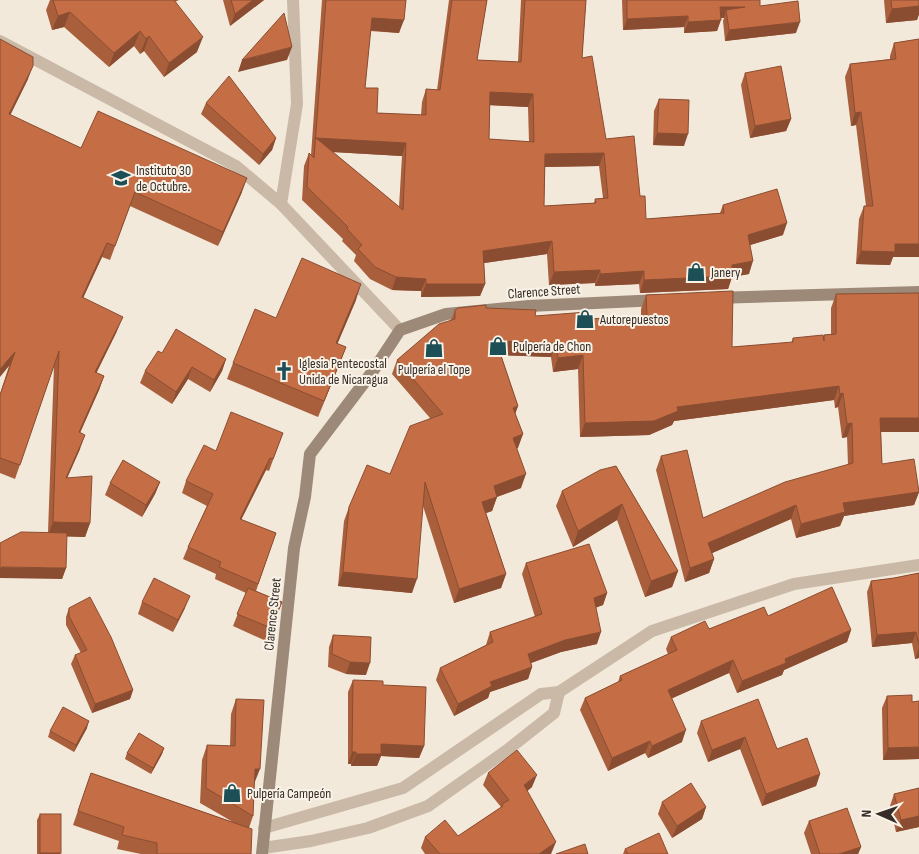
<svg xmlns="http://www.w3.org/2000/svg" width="919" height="854" viewBox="0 0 919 854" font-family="'Sofia Sans Condensed',sans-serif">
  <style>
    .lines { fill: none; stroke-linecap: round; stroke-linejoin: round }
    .street { stroke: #cab9a7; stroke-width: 12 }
    .secondary { stroke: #9d8978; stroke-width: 12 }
    .wall { fill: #a95f3c; fill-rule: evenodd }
    .shaded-wall { fill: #8a4d31 }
    .building { fill: #c56e46; stroke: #8a4d31; fill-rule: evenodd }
    .labels { text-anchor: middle; stroke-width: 4; stroke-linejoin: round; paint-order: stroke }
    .poi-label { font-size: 14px; fill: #362d28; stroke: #f9f2e7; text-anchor: start }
    .street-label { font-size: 14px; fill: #362d28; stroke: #f9f2e7 }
  </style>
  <rect width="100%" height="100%" fill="#f2e9db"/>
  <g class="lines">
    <g class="street">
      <polyline points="0,41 236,166 281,204 400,330"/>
      <polyline points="281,204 297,104 293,0"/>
      <polyline points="264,828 403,788 541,694 559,692 652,631 794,584 919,565"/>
      <polyline points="263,848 311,841 368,828 428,806 506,751 554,713 559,692"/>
    </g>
    <g class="secondary">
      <polyline points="715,298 919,292"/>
      <polyline points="262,854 294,548 305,497 310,454 373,371 400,330 446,314 529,306 660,300"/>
    </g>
  </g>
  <g class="wall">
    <polygon points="50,0 179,0 175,2 197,52 164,77 144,51 140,54 134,46 109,67 64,27 52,30 46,10"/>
    <polygon points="223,0 264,0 230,26"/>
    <path d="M322,0H406L399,33L370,31L365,88L377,113L421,115L422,102L426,89L437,90L449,0H487L477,60L518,62L521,0H586L582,58L606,139L640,196L646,219L720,213L723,205L783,235L750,245L749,274L732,277L728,289L640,293L639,284L595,286V283L549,285L547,254L484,263L485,284L480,296L421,297V291L392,290L370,279L354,261L356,255L342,241L343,239L302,200L304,166L309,153L311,155ZM490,105L528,107L529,142L489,139ZM333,152L402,156L399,207ZM599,166L603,198L595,199L594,203L544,206L545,167Z"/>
    <polygon points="622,0 760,0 760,6 796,33 725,41 723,21 724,18 721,18 717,31 684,33 684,27 623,30"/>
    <polygon points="884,0 919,0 919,14 917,20 886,23"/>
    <polygon points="0,39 28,79 10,115 81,148 242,192 218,246 130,206 110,260 102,257 83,298 117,331 96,373 104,376 99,390 80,433 80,449 67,478 90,523 85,537 66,536 66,568 62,579 48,532 54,366 15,479 0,473 0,394 9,366"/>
    <polygon points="919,39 919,257 893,257 890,265 856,264 859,219 864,206 866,206 856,125 851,126 845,77 850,64 890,59 890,56 894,43"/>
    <polygon points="745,73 791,119 786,131 750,138 741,85"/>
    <polygon points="659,99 684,146 653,145 654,111"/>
    <polygon points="206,103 276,138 272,150 259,165 201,114"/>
    <polygon points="919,293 919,432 881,432 882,464 919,492 914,505 844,516 840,526 796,538 791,519 712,553 714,559 709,573 685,582 656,470 661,456 703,518 848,465 847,437 842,438 838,407 835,408 834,400 674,421 672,425 649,435 580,437 578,369 553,372 551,357 501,355 518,406 515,414 523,434 517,448 521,488 497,497 492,511 486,513 506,574 501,588 454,603 423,506 412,593 338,586 344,521 349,507 390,474 430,418 392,374 397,360 451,320 455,310 486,308 535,316 587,319 641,316 641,309 646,295 732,347 791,343 793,338 823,338 824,335 831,334 831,308 836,294"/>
    <polygon points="356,300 337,344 346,347 318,417 227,379 233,363 276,318"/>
    <polygon points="162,353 226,359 222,371 210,392 188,379 172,404 140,383 145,371"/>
    <polygon points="283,433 269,471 266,470 241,520 276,533 256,591 282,602 266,641 233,626 246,593 215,579 216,574 183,559 188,547 207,506 182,493 186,481 216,451"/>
    <polygon points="616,466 678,571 672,587 645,597 617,520 573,547 556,506 562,491"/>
    <polygon points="160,482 155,494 142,517 105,495 110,483"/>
    <polygon points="526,563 607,593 603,605 596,607 597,644 561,652 531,663 532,667 528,679 490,692 488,698 454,716 436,680 440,668 486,645 490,632 535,617 522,574"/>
    <polygon points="919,573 919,658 915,659 912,643 872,647 867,592 871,581 894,578"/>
    <polygon points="142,602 185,608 173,632 138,614"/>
    <polygon points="69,608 133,690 130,699 92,713 71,664 75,655 81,653 66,625 66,617"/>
    <polygon points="768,616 851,630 847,642 784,670 782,675 737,693 729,673 672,698 682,742 648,758 645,753 608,771 580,710 585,698 618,682 620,676 668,654 666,649 671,637"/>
    <polygon points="333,635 366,675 346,674 328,667 329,647"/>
    <polygon points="353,680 383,685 424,746 419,758 381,756 377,766 351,766 351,764 348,764 348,692"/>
    <polygon points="887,696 912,702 919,701 919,759 883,760 882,708"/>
    <polygon points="236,699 254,784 253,816 249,828 251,854 141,854 117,849 119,841 73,825 91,773 233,822 200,803 202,760 207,745 230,746 231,714"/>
    <polygon points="701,721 777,749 820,774 816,786 762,806 740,749 708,762 697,733"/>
    <polygon points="87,728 74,752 48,737 50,731"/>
    <polygon points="164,748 162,754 151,774 125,759 127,753"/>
    <polygon points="488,773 532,787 527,791 551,854 425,854 421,848 425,837 458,836 501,807 483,785"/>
    <polygon points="919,788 919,827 896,832 890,806 894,794"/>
    <polygon points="662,802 706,807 702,819 672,838 658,814"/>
    <polygon points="40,814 60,854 37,854 37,820"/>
    <polygon points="809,821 861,847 858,854 811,854 804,833"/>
    <polygon points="625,849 668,854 623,854"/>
  </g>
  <g class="shaded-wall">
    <polygon points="253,0 264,0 230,26 235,14"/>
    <polygon points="919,6 919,14 917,20 886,23 892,9"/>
    <polygon points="720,7 745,7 726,10 724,18 716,17"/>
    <polygon points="70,12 64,27 52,30 58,16"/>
    <polygon points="688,16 684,27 623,30 627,19"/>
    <polygon points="372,18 404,20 399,33 367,30"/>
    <polygon points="721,20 717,31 684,33 688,22"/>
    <polygon points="800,22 796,33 725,41 729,30"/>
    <polygon points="140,31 134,46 109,67 114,53"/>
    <polygon points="149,36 144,51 140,54 146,39"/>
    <polygon points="203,37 197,52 164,77 169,63"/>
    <polygon points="292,47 287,60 238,72 242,60"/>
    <polygon points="33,66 28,79 4,128 9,114"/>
    <polygon points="490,92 533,94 528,107 486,105"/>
    <polygon points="861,112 856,125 851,126 855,113"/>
    <polygon points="791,119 786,131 750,138 755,126"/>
    <polygon points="657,133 688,134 684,146 653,145"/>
    <polygon points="276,138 272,150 259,165 263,154"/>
    <polygon points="316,138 406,143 402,156 315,151"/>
    <polygon points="604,153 599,166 541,167 545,154"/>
    <polygon points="247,178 242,192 218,246 223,232"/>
    <polygon points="787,223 783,235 744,247 748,235"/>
    <polygon points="552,241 547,254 478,264 483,251"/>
    <polygon points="107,243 102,257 77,311 82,297"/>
    <polygon points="895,244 919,244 919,257 893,257 890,265 856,264 861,251"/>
    <polygon points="753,261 749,274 732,277 728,289 640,293 644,280"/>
    <polygon points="600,270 595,283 549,285 554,272"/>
    <polygon points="644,271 639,284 595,286 600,274"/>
    <polygon points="396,277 426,279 421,291 392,290"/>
    <polygon points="361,284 356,300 331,359 336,343"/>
    <polygon points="426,284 485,284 480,296 421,297"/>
    <polygon points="123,317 117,331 90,386 95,372"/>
    <polygon points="496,341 556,343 551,357 491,355"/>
    <polygon points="346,347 340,363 318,417 324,401"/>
    <polygon points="15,352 9,366 0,377 0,369"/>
    <polygon points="583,355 578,369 553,372 558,358"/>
    <polygon points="226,359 222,371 210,392 214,380"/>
    <polygon points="192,367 188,379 172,404 176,392"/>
    <polygon points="104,376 99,390 74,446 79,432"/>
    <polygon points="839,386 834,400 674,421 672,425 649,435 580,437 585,423 677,407"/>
    <polygon points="843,393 838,407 835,408 840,394"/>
    <polygon points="518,406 513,420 513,408"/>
    <polygon points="880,418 919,418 919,432 875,432"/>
    <polygon points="852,423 847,437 842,438 847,424"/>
    <polygon points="523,434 518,448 508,452 513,438"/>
    <polygon points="85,435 80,449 61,492 66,478"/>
    <polygon points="270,458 266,470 235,532 240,519"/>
    <polygon points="526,474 521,488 488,500 494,486"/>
    <polygon points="160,482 155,494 142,517 146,505"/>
    <polygon points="919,492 914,505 844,516 840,526 796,538 801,524 843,503"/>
    <polygon points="497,497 492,511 477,516 482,502"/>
    <polygon points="622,504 617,520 573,547 578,531"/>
    <polygon points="796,505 791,519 703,557 708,543"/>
    <polygon points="53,522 90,523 85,537 48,536"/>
    <polygon points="714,559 709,573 685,582 690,568"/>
    <polygon points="2,567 66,568 62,579 0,578 0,568"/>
    <polygon points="678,571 672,587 645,597 651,581"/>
    <polygon points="343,572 417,579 412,593 338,586"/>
    <polygon points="506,574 501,588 454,603 459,589"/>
    <polygon points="607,593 603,605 590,610 594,598"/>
    <polygon points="190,596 185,608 173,632 178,620"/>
    <polygon points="282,602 277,615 266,641 271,628"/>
    <polygon points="851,630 847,642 784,670 782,675 737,693 742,681 785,659"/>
    <polygon points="601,632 597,644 561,652 523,666 528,654 565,640"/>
    <polygon points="916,632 912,643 872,647 877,635"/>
    <polygon points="919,648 919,658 915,659"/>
    <polygon points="733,660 729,673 664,702 668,690"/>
    <polygon points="350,662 370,663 366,675 346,674"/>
    <polygon points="532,667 528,679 490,692 488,698 454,716 458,704 490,682"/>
    <polygon points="133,690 130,699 92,713 95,704"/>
    <polygon points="89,721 87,728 74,752 76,745"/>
    <polygon points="686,730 682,742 648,758 652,746"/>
    <polygon points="745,737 740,749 708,762 712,750"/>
    <polygon points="650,741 645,753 608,771 612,758"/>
    <polygon points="381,744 424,746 419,758 381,756 377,766 351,766 356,754"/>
    <polygon points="919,747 919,759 883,760 888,748"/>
    <polygon points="164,748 162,754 151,774 153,768"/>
    <polygon points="352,752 356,752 351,764 348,764"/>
    <polygon points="255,769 260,769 254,784"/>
    <polygon points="820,774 816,786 762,806 766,794"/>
    <polygon points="537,775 532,787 520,797 524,785"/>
    <polygon points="706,807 702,819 672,838 677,826"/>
    <polygon points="919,816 919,827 896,832 901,820"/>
    <polygon points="556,842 551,854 539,854"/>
    <polygon points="861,847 858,854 839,854"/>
    <polygon points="40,853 61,853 60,854 39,854"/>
  </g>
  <g class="building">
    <polygon points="53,0 174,0 203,37 169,63 149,36 146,39 140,31 114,53 70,12 58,16"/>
    <polygon points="231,0 253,0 235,14"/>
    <path d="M326,0H406L404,20L372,18L365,88H378L377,113L426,115V89L440,90L452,0H487L477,60L521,62L525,0H586L582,58L592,56L606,139L634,136L640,196H645L646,219L724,213L723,205L777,189L787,223L748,235L753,261L732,265V276L644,280V271L600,274V270L554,272L552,241L483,251L485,284H426V279L396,277L375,267L358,249L362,245L347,229L348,227L307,187L309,153L314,158ZM490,92L533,94L534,142L489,139ZM316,138L406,143L403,210ZM604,153L608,198L595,199L596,203L544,206L545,154Z"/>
    <polygon points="627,0 760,0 760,6 798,1 800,22 729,30 726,10 745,7 720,7 721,20 688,22 688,16 627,19"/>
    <polygon points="891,0 919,0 919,6 892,9"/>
    <polygon points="284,13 292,47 242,60"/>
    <polygon points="0,39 33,57 33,66 9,114 81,148 98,111 247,178 223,232 135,192 115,246 107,243 82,297 123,317 95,372 104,376 79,432 85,435 66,478 92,476 90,523 53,522 59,351 20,465 0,458 0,395 15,352 0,369"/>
    <polygon points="919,39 919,244 895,244 895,252 861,251 864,206 873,206 861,112 855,113 850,64 896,59 894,43"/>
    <polygon points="781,66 791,119 755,126 745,73"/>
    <polygon points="229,76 276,138 263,154 206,103"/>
    <polygon points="659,99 689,100 688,134 657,133"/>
    <polygon points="302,258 361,284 336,343 346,347 324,401 233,363 255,309 276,318"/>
    <polygon points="733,291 732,347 793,342 793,338 823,335 824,341 824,335 836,334 836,294 919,293 919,418 880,418 882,464 914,459 919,492 843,503 845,512 801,524 796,505 708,543 714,559 690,568 661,456 687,450 703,518 785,482 853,463 852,423 847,424 843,393 840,394 839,386 677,407 678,411 654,421 585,423 583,355 558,358 556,343 496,341 518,406 513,408 523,434 513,438 526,474 494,486 497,497 482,502 506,574 459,589 425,482 417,579 343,572 349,507 367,465 390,474 410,426 443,414 397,360 439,324 455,319 455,310 458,308 486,305 486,308 536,310 535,316 587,312 587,319 647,316 646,295"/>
    <polygon points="176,329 226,359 214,380 192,367 176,392 145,371 158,351 162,353"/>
    <polygon points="231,412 283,433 273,459 270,458 240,519 276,533 258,584 219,567 221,562 188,547 213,494 186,481 204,445 216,451"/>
    <polygon points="123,460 160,482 146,505 110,483"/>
    <polygon points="616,466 678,571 651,581 622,504 578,531 562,491 600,470"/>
    <polygon points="21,532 67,533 66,568 2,567 0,568 0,543"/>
    <polygon points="589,544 607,593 594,598 601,632 565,640 528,654 532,667 490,682 492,686 458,704 440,668 493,642 490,632 542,614 526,563"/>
    <polygon points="919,573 919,645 916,632 877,635 871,581 894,578"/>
    <polygon points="154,578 190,596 178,620 142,602"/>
    <polygon points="832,587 851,630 785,659 786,663 742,681 733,660 668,690 686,730 652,746 650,741 612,758 585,698 622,680 620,676 677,650 671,637 705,621 709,629 764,607 768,616"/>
    <polygon points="248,588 282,602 271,628 237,614"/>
    <polygon points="90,597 111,637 133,690 95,704 75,655 87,650 69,616 69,608"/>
    <polygon points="333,635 371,637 370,663 350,662 332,654"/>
    <polygon points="353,680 383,681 383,685 426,687 424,746 381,744 381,754 356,754 356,752 352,752"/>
    <polygon points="912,695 912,702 919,701 919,747 888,748 887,696"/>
    <polygon points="236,699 264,700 260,769 255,769 253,816 206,788 207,745 235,746"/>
    <polygon points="758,699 777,749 807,738 820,774 766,794 745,737 712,750 701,721"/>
    <polygon points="63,707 89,721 76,745 50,731"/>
    <polygon points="139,733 164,748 153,768 127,753"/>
    <polygon points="517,750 537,775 524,785 556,842 539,854 440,854 425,837 445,820 458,836 503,806 502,804 509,800 488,773"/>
    <polygon points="91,773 252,829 251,854 157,854 157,843 122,835 124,827 78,811"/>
    <polygon points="691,783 706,807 677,826 662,802"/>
    <polygon points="919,788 919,816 901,820 894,794"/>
    <polygon points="847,808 861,847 839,854 820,854 809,821"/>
    <rect x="40" y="814" width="21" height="39"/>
    <polygon points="659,833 668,854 628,854 625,849"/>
    <polygon points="585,844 588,854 556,854"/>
  </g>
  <defs>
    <g id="school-bare" transform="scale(1.5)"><path d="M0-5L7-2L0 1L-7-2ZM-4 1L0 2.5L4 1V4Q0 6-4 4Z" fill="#1d4f57" stroke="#f9f2e7" stroke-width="2.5" paint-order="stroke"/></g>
    <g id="shop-bare" transform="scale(1.5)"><path d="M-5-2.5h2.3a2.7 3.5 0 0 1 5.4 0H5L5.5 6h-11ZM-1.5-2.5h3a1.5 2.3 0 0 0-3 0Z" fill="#1d4f57" stroke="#f9f2e7" stroke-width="2.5" paint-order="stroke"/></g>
    <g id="church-bare" transform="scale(1.5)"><path d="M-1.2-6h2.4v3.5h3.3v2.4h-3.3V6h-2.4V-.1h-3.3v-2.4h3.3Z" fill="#1d4f57" stroke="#f9f2e7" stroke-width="2.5" paint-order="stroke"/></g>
  </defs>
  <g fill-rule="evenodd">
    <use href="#school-bare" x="121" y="178"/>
    <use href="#shop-bare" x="696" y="272"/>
    <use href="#shop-bare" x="585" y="319"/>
    <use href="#shop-bare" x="498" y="346"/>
    <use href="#shop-bare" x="434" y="348"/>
    <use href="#church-bare" x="284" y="371"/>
    <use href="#shop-bare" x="232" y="793"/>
  </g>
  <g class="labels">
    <g class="poi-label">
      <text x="136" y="175">Instituto 30<tspan x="136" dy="16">de Octubre.</tspan></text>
      <text x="711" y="277">Janery</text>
      <text x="600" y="324">Autorepuestos</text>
      <text x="513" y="351">Pulpería de Chon</text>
      <text x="299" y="368">Iglesia Pentecostal<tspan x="299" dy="16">Unida de Nicaragua</tspan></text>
      <text x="434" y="374" text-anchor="middle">Pulpería el Tope</text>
      <text x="247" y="798">Pulpería Campeón</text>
    </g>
    <g class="street-label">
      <text transform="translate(544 291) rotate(-4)" y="5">Clarence Street</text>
      <text transform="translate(272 614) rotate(-84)" y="5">Clarence Street</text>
    </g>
  </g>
  <g transform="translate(879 814) rotate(272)" stroke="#f9f2e7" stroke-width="4" paint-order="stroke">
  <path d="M0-4L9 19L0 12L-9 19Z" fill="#362d28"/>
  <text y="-8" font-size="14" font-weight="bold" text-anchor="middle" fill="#362d28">N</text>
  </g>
</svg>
